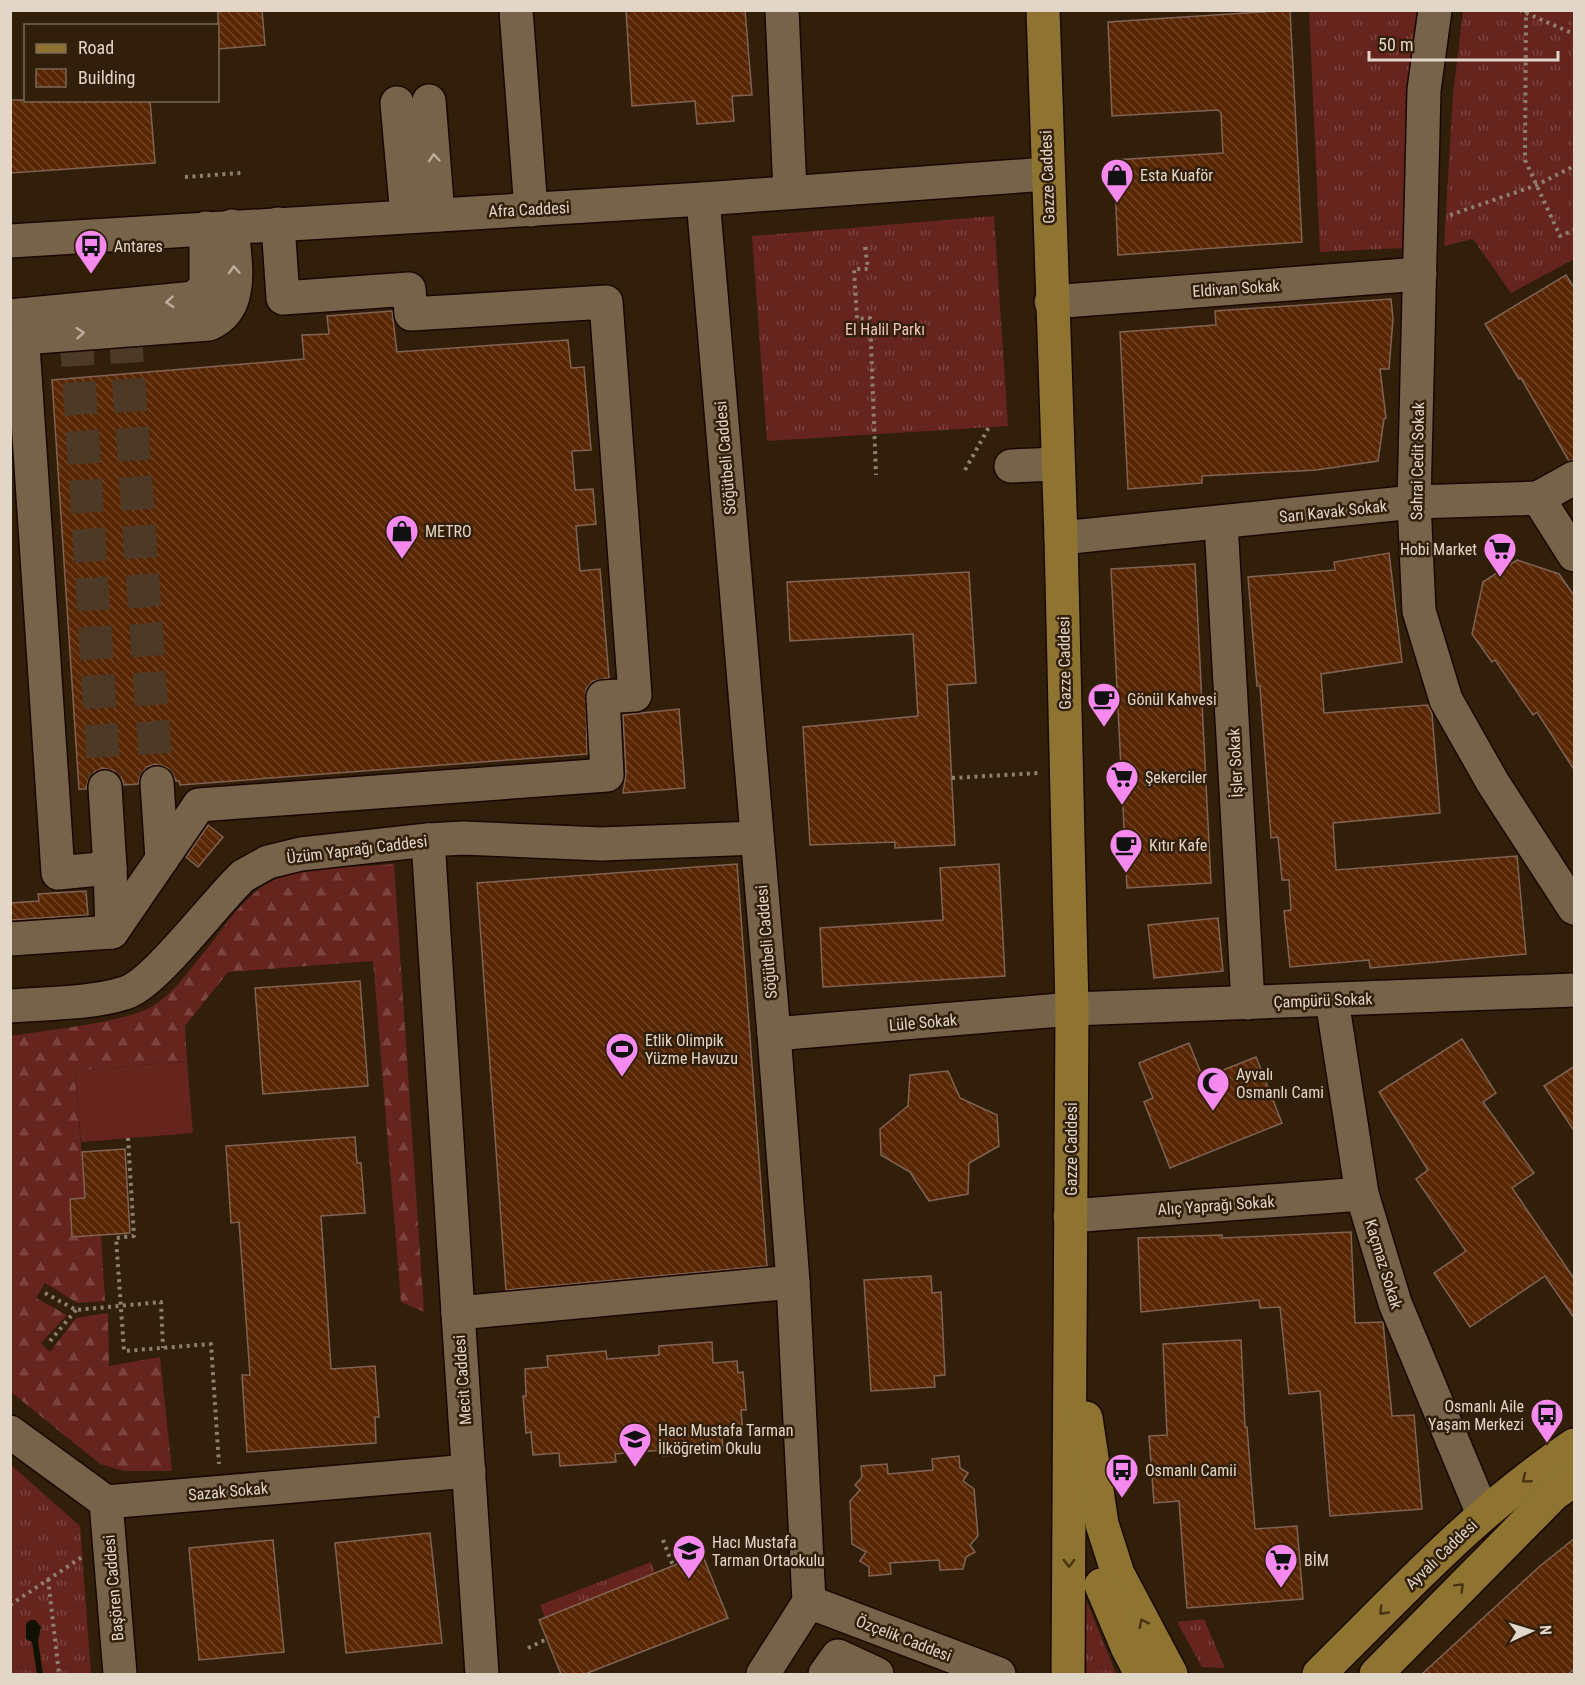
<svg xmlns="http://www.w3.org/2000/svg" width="1585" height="1685" viewBox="0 0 1585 1685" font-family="'Roboto Condensed',sans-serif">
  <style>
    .grass { fill: url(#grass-tufts) }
    .forest { fill: url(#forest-firs) }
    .garden { fill: #65241c }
    .water { fill: #110 }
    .building { fill: url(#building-back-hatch); stroke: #806354; stroke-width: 1.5 }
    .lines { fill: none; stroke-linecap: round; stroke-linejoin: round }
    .minor-tunnel { stroke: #4c3a26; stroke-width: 33; stroke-dasharray: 33 16; stroke-linecap: butt }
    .minor-casing { stroke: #180800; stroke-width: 36 }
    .major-casing { stroke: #180800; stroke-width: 36 }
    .path { stroke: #8e7f6e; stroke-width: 4; stroke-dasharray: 3 4.5; stroke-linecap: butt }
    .minor { stroke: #77624a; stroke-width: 33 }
    .major { stroke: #8e7331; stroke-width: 33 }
    .oneway { stroke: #bdad9c }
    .oneway2 { stroke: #483413 }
    .labels { text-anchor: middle; stroke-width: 5; stroke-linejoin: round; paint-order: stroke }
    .poi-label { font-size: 16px; fill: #e2d6c8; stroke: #311f09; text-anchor: start }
    .street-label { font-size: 16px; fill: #e2d6c8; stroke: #311f09 }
    .park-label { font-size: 16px; fill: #f3c4bc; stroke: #311f09 }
  </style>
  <defs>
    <pattern id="grass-tufts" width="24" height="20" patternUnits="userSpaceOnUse" patternTransform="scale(1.5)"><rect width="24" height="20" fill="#65241c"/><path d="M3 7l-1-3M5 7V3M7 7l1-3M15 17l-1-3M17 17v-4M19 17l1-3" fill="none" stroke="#7b433c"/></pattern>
    <pattern id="forest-firs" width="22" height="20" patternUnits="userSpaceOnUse" patternTransform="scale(1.5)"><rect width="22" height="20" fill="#65241c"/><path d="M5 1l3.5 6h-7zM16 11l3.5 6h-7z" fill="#7b433c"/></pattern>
    <pattern id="building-back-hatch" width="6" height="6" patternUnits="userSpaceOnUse" patternTransform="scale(1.5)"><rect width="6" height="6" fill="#582603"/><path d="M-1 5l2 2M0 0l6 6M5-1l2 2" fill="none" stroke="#704526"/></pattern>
  </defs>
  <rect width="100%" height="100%" fill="#311f09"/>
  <g class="grass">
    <polygon points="1309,11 1417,11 1403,248 1320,252"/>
    <polygon points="1463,11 1574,11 1574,259 1511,293 1473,239 1444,246 1453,94"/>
    <polygon points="994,216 1008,426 767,441 752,236"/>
    <polygon points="10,1464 80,1526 91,1674 11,1674"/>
    <polygon points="651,1562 655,1573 545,1618 540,1605"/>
    <polygon points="1082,1589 1116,1674 1087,1674"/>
    <polygon points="1204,1619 1225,1668 1202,1667 1177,1622"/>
  </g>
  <path class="forest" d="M394,864L424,1312L401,1302L373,961L228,972L185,1026L187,1061L75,1071L85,1198L70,1199L72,1236L101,1235L105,1301L77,1303L45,1283L36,1298L67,1315L41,1343L50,1352L76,1318L108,1313L109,1366L160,1357L172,1471H124L100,1464L11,1392V1036C47,1030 123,1023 153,1006C175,992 190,969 206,950C224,927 242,899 268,883C296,867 360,867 394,864Z"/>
  <polygon class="garden" points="187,1061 193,1133 81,1142 75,1071"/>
  <polygon class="water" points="30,1620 35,1620 41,1627 38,1641 43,1674 37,1674 32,1642 26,1639 26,1624"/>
  <g class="building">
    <polygon points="218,10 262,10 265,45 218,49"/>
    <polygon points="626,10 745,10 752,95 732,96 734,121 697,124 695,101 632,106"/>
    <polygon points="1290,10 1302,242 1118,255 1114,160 1223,153 1221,113 1218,110 1112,116 1108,22"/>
    <polygon points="10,100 150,100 155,163 10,173"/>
    <polygon points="1566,275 1575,289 1575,459 1569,461 1521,378 1519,379 1485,324"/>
    <polygon points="1391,299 1393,319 1389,369 1380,369 1386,418 1384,419 1378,461 1316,470 1202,476 1202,483 1128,489 1120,332 1216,325 1215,311"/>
    <polygon points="392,311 397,352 568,340 571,368 584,367 591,450 572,451 575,490 593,489 596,524 576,526 580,571 600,569 609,678 593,681 586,689 587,754 180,785 179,781 176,781 172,772 166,767 155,764 147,767 141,774 138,784 124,785 121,777 114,771 103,768 94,772 89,778 86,789 79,789 52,380 304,359 302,335 329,334 327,316"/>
    <polygon points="1389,553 1402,662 1321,674 1324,713 1428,705 1432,714 1440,813 1333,823 1336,870 1517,856 1526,954 1370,968 1369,960 1290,967 1284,911 1291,910 1289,880 1282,880 1278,837 1271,838 1260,686 1257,686 1248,577 1335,570 1334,562"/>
    <polygon points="1517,560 1559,574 1575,597 1575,771 1537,712 1533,715 1495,660 1492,662 1472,634 1483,582"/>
    <polygon points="1195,564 1211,883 1127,888 1111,569"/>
    <polygon points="969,572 976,683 947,685 955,845 895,848 895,842 810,845 803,727 918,716 913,634 790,641 787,582"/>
    <polygon points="679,709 685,788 623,793 626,774 623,715"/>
    <polygon points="208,825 223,837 198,867 186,857"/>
    <polygon points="737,864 767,1266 506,1290 477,883"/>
    <polygon points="999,864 1005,976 823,987 820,928 943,920 940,868"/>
    <polygon points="86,891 88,915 10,920 10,903 39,901 38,894"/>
    <polygon points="1218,918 1223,971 1154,978 1148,925"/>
    <polygon points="360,981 368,1086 263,1094 255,988"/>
    <polygon points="1462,1039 1496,1093 1483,1102 1534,1173 1512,1188 1575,1280 1575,1319 1545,1276 1470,1327 1434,1273 1466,1251 1416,1179 1428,1170 1379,1092"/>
    <polygon points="1189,1043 1203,1078 1256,1057 1282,1123 1170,1168 1144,1102 1153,1098 1139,1063"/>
    <polygon points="1575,1066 1575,1132 1544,1086"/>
    <polygon points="948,1071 960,1098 997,1115 999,1146 969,1163 968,1194 929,1201 910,1172 881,1155 880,1129 908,1106 910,1075"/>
    <polygon points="355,1137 357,1163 361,1163 365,1213 321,1216 331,1369 375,1366 379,1417 375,1417 376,1443 247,1452 242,1375 250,1375 239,1222 231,1223 226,1146"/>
    <polygon points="125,1149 130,1233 72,1237 70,1199 85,1198 82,1152"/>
    <polygon points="1351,1232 1355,1323 1383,1322 1392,1416 1414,1415 1422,1509 1330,1516 1320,1391 1289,1394 1280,1307 1260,1308 1259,1300 1141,1312 1138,1238 1222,1235 1222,1238"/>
    <polygon points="931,1276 932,1293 941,1292 945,1375 934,1376 935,1387 871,1391 864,1280"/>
    <polygon points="1241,1340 1245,1427 1247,1427 1255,1529 1297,1526 1303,1599 1187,1608 1179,1501 1154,1503 1149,1436 1167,1435 1163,1344"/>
    <polygon points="712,1342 713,1363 737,1361 738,1373 743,1372 746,1410 741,1410 743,1434 722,1435 723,1451 663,1456 662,1450 615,1454 616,1462 560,1466 559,1453 533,1455 531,1432 526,1433 523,1396 526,1396 525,1369 548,1367 547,1356 606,1351 607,1359 659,1355 659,1346"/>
    <polygon points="959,1456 960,1468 968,1473 963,1481 974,1489 978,1536 970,1545 975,1552 966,1557 963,1569 940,1570 939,1560 890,1563 891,1574 869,1576 869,1567 860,1561 866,1552 852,1544 850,1501 860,1490 855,1485 862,1477 861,1466 887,1464 888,1474 933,1470 932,1459"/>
    <polygon points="430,1533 442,1643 346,1653 335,1543"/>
    <polygon points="1575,1538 1575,1669 1568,1674 1422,1674 1540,1566"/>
    <polygon points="273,1540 284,1652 199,1660 189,1548"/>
    <polygon points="702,1554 728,1618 585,1674 561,1674 539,1620"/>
  </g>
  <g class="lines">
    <g class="minor-tunnel">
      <polyline points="125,330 157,783"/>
      <polyline points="76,333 105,787"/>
    </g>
    <g class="minor-casing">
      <g id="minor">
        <polyline points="516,10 531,210"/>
        <polyline points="782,10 790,192"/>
        <polyline points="1435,10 1424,90 1414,502 1419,611 1446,700 1493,783 1574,908"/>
        <polyline points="429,101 438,215"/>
        <polyline points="397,103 407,216"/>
        <polyline points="703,199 774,1034 793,1282 809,1602 763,1674"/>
        <polyline points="10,241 703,199 1047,174"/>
        <polyline points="1051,302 1420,274"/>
        <polyline points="21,315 58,873 110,868 112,932"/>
        <polyline points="10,316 195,298 206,286 206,228"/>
        <path d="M22,338L209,324C247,308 234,259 232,226"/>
        <polyline points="1011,466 1058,464"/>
        <polyline points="1538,498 1574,478"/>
        <polyline points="1221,523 1248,1003"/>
        <polyline points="1061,538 1414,502 1538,498 1574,555"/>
        <polyline points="157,783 162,859"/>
        <polyline points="105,787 110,868"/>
        <polyline points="428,840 458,1313"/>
        <polyline points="10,939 112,932 199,805 607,775 603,697 635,695 606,302 411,314 409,289 283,298 278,224"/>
        <polyline points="1332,1000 1362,1194 1395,1303 1483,1514"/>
        <path d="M10,1006C48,1003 89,1004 125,993C155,984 215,902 243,876L268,862L301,854L428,840L463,838L601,844L757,838"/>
        <polyline points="774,1034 1072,1009 1574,990"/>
        <polyline points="1070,1216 1362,1194"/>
        <polyline points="10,1432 106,1502 469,1471"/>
        <polyline points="106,1502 120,1674"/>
        <polyline points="809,1602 999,1674"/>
        <polyline points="482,1674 458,1313 793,1282"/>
        <polyline points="825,1674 838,1656 877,1674"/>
      </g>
    </g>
    <g class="major-casing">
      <g id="major">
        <polyline points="1043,10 1061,538 1072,1009 1068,1674"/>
        <polyline points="1086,1418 1102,1524 1118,1574 1171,1674"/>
        <polyline points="1101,1585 1128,1649 1141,1674"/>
        <path d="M1319,1674C1403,1592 1475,1511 1574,1445"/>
        <polyline points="1376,1674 1554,1494 1574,1480"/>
      </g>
    </g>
    <g class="path">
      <polyline points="1519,10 1574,34"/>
      <polyline points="1526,10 1525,160 1560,236 1574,230"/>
      <polyline points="185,177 241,173"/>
      <polyline points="1450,215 1537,185 1574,166"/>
      <polyline points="865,247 868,269 854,269 857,319 870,318 876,475"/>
      <polyline points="965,470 989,427"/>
      <polyline points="952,778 1039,773"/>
      <polyline points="128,1138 134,1236 116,1238 124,1351 211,1344 219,1464"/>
      <polyline points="45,1293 76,1310 161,1302 163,1348"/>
      <polyline points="50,1341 76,1310"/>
      <polyline points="752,1428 772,1427"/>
      <polyline points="663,1540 673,1566"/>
      <polyline points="48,1579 59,1674"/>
      <polyline points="10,1605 82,1557"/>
      <polyline points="528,1648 547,1639"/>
    </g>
    <use href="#minor" class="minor"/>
    <use href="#major" class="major"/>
  </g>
  <defs><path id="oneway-chevron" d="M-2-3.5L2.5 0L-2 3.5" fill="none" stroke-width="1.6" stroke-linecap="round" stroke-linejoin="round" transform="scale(1.5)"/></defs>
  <g class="oneway">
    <use href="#oneway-chevron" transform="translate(434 158) rotate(-95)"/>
    <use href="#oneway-chevron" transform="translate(234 270) rotate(-93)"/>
    <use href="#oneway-chevron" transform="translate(170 302) rotate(176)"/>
    <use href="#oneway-chevron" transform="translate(80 333) rotate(-4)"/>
  </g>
  <g class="oneway2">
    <use href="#oneway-chevron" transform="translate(1526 1479) rotate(141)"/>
    <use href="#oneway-chevron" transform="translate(1069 1563) rotate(90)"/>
    <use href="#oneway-chevron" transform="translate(1460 1587) rotate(-45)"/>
    <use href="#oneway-chevron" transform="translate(1383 1611) rotate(134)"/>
    <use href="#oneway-chevron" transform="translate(1143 1623) rotate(-117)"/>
  </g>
  <defs>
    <g id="shop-pin" transform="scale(1.725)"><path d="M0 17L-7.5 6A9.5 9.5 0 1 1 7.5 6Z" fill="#f689ee" stroke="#311f09"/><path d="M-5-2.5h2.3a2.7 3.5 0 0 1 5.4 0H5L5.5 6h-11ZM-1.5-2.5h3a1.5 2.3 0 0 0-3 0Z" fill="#111"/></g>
    <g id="bus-pin" transform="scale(1.725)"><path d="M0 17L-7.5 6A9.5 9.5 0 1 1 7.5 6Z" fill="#f689ee" stroke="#311f09"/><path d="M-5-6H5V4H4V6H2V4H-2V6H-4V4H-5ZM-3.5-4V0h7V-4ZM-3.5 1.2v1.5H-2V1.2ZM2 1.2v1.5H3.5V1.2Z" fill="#111"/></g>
    <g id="supermarket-pin" transform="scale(1.725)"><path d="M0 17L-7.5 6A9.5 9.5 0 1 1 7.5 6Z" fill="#f689ee" stroke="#311f09"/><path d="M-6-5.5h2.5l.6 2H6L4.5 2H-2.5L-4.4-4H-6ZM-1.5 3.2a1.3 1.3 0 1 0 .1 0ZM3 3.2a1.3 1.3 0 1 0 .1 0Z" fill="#111"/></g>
    <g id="cafe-pin" transform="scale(1.725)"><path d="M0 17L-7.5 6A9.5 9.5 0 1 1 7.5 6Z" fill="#f689ee" stroke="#311f09"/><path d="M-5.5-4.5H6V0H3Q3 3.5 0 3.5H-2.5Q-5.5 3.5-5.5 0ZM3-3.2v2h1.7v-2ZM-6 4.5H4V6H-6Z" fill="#111"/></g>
    <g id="stadium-pin" transform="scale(1.725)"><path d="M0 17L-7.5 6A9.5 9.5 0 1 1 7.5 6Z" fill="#f689ee" stroke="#311f09"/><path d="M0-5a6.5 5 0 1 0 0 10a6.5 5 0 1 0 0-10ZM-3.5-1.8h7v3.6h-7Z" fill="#111"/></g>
    <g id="mosque-pin" transform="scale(1.725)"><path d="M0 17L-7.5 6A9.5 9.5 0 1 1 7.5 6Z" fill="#f689ee" stroke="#311f09"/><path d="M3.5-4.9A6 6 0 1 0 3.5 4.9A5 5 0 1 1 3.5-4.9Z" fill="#111"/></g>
    <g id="school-pin" transform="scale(1.725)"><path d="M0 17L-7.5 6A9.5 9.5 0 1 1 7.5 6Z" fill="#f689ee" stroke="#311f09"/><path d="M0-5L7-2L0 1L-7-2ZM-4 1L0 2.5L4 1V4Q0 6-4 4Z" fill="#111"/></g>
  </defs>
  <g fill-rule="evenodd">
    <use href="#shop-pin" x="1117" y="175"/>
    <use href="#bus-pin" x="91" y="246"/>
    <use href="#shop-pin" x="402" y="531"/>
    <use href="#supermarket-pin" x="1500" y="549"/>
    <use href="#cafe-pin" x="1104" y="699"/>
    <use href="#supermarket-pin" x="1122" y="777"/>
    <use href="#cafe-pin" x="1126" y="845"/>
    <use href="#stadium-pin" x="622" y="1049"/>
    <use href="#mosque-pin" x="1213" y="1083"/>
    <use href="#bus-pin" x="1547" y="1415"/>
    <use href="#school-pin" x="635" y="1439"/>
    <use href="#bus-pin" x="1122" y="1470"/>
    <use href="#school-pin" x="689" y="1551"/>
    <use href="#supermarket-pin" x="1281" y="1560"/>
  </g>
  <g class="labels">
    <g class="poi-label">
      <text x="1140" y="181">Esta Kuaför</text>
      <text x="114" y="252">Antares</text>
      <text x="425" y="537">METRO</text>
      <text x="1477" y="555" text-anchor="end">Hobi Market</text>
      <text x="1127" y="705">Gönül Kahvesi</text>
      <text x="1145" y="783">Şekerciler</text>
      <text x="1149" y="851">Kıtır Kafe</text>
      <text x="645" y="1046">Etlik Olimpik<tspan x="645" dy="18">Yüzme Havuzu</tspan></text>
      <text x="1236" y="1080">Ayvalı<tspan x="1236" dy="18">Osmanlı Cami</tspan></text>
      <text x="1524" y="1412" text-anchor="end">Osmanlı Aile<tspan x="1524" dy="18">Yaşam Merkezi</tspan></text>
      <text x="658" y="1436">Hacı Mustafa Tarman<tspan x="658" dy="18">İlköğretim Okulu</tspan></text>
      <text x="1145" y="1476">Osmanlı Camii</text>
      <text x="712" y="1548">Hacı Mustafa<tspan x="712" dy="18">Tarman Ortaokulu</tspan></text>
      <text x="1304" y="1566">BİM</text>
    </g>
    <g class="street-label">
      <text transform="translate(1047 177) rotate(-92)" y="6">Gazze Caddesi</text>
      <text transform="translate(529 209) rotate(-3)" y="6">Afra Caddesi</text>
      <text transform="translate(1236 288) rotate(-4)" y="6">Eldivan Sokak</text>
      <text transform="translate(725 458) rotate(-95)" y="6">Söğütbeli Caddesi</text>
      <text transform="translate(1417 461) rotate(-89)" y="6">Sahrai Cedit Sokak</text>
      <text transform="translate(1333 511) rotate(-6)" y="6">Sarı Kavak Sokak</text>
      <text transform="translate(1064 663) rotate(-91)" y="6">Gazze Caddesi</text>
      <text transform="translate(1235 763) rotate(-93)" y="6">İşler Sokak</text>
      <text transform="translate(357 849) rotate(-7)" y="6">Üzüm Yaprağı Caddesi</text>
      <text transform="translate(766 942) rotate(-95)" y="6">Söğütbeli Caddesi</text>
      <text transform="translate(1323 1000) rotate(-2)" y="6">Çampürü Sokak</text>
      <text transform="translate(923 1022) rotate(-5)" y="6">Lüle Sokak</text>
      <text transform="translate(1071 1149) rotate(-90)" y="6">Gazze Caddesi</text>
      <text transform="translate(1216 1205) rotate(-4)" y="6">Alıç Yaprağı Sokak</text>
      <text transform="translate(1384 1264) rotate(73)" y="6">Kaçmaz Sokak</text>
      <text transform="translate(462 1380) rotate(-94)" y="6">Mecit Caddesi</text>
      <text transform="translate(228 1491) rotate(-5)" y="6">Sazak Sokak</text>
      <text transform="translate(1441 1554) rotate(-44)" y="6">Ayvalı Caddesi</text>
      <text transform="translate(113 1588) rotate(-95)" y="6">Başören Caddesi</text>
      <text transform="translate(904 1638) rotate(21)" y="6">Özçelik Caddesi</text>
    </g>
    <g class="park-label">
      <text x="885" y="335">El Halil Parkı</text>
    </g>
  </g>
  <rect width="1585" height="1685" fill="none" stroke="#e2d6c8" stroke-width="24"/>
  <rect x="24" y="24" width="195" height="78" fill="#311f09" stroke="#786855" stroke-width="1.5"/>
  <rect x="36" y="44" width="30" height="9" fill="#8e7331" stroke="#786855" stroke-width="1.5"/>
  <text x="78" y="54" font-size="18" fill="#e2d6c8">Road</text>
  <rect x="36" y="69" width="30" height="18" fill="url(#building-back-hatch)" stroke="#786855" stroke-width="1.5"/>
  <text x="78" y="84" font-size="18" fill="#e2d6c8">Building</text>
  <g transform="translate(1531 1631) rotate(86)" stroke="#311f09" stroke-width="4.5" paint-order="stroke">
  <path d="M0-4.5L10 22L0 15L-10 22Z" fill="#e2d6c8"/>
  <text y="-9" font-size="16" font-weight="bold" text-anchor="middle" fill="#e2d6c8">N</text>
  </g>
  <path d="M1369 51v9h189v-9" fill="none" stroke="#e2d6c8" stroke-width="3"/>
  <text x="1378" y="51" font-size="18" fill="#e2d6c8" stroke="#311f09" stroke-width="4.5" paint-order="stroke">50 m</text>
</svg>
